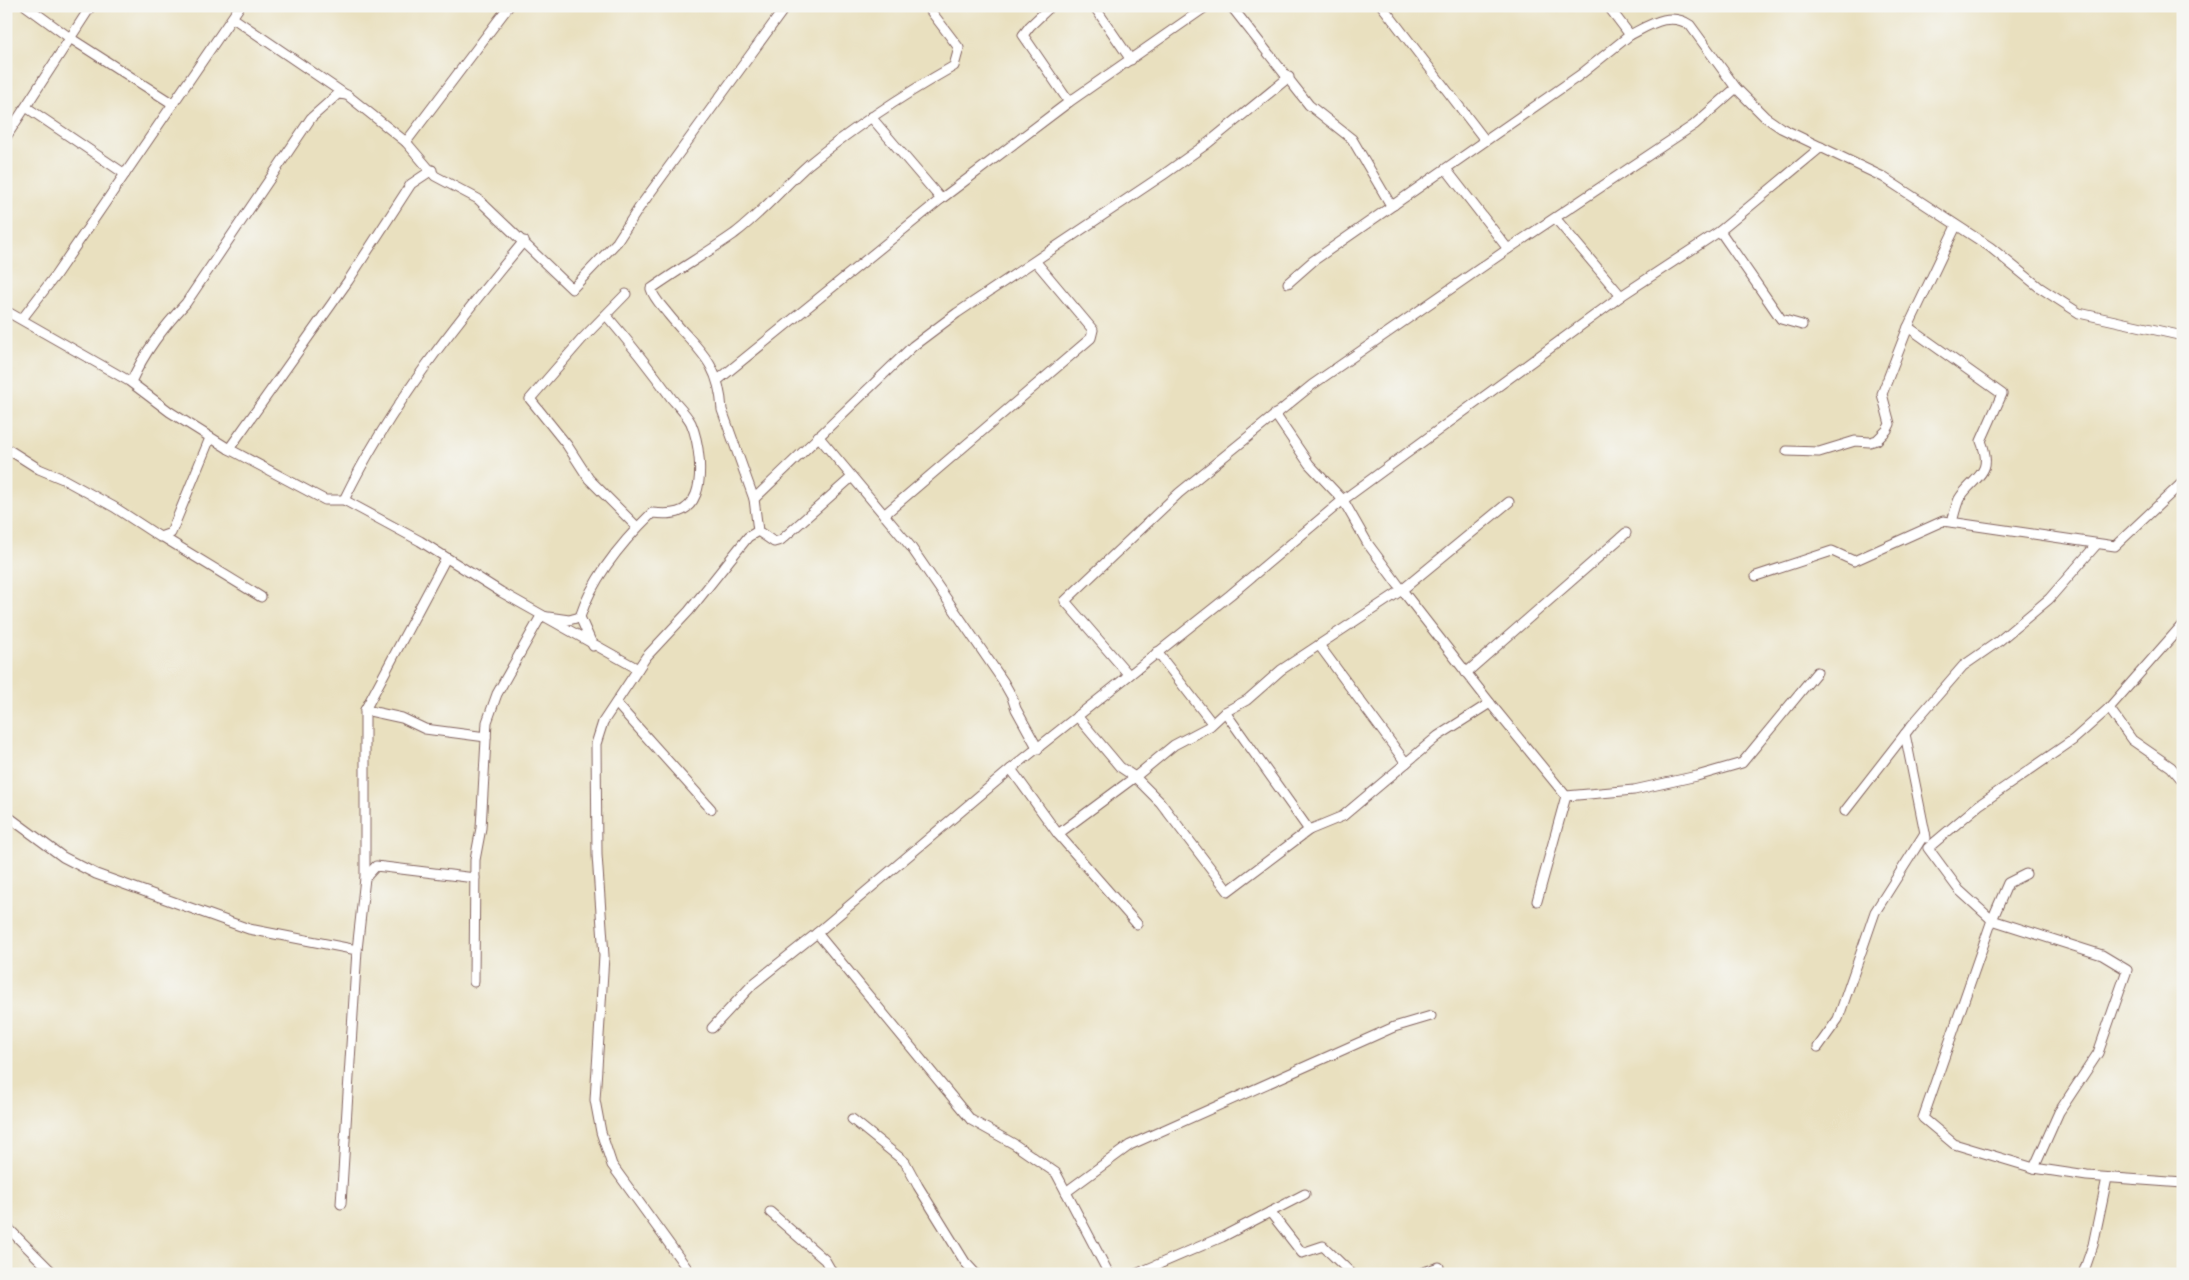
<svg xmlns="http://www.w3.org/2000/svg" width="2189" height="1280" viewBox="0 0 2189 1280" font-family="'Old Standard TT',serif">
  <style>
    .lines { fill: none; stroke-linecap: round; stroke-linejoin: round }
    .street-casing { stroke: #82635f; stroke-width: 11 }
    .street { stroke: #fff; stroke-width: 9 }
  </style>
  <rect width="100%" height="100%" fill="#f6f6f2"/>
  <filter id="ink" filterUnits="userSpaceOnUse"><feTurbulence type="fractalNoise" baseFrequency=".02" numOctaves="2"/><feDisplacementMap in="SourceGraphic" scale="10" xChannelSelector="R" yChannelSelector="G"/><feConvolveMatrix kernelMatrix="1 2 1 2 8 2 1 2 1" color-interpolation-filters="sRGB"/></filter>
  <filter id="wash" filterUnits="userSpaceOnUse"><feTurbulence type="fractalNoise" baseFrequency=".0096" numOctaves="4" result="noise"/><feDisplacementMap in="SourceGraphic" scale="20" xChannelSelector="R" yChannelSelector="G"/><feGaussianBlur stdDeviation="1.12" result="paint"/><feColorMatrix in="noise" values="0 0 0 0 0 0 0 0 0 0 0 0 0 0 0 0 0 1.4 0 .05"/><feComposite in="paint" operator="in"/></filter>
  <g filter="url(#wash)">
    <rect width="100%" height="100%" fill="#e9e0bf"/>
  </g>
  <g filter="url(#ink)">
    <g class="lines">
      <g class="street-casing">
        <g id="street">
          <polyline points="26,6 70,38 173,104"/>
          <polyline points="817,6 826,6"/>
          <polyline points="1051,6 1030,26 1023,35 1069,102"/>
          <polyline points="1094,6 1131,60"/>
          <polyline points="1231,6 1309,105 1352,139 1389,202 1394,205"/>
          <polyline points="1382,6 1485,140"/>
          <path d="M1608,6L1630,35C1650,25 1669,11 1690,25L1736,88L1765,117L1781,128L1883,177L1990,247L2039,287L2079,313L2183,336"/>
          <polyline points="233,18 346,95"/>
          <polyline points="26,107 125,174"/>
          <polyline points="871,117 941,199"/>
          <polyline points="6,137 91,6"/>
          <polyline points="406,142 509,6"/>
          <polyline points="1446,169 1508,249"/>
          <polyline points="1556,219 1621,296 1720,231 1821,147"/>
          <polyline points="1720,231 1781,319 1802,325"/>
          <polyline points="1288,283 1313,261 1580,75 1630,35"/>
          <polyline points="626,294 582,339 530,399 567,445 589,479 637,527"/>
          <polyline points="6,311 129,381 170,412 229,449 325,500 344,500 420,541 501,592 638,669"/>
          <polyline points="22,319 55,276 240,6"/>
          <path d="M1908,327L2002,394L1981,441C1995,476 1973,476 1959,499C1956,506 1954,515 1952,522"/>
          <polyline points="718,380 941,199 1069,102 1207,6"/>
          <path d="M131,382C145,351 163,328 186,303L311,118L338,94L347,95L406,142L435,176L478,199L572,289L617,242L639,208L786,6"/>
          <polyline points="1275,414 1309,464 1343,500 1368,544 1402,590 1490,703 1566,796"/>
          <polyline points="818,436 911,547 1003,681 1012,697 1016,709 1038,749"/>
          <polyline points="6,448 39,469 63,479 114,507 160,537 171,533 210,438"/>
          <polyline points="229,449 348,281 411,184 432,170"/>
          <polyline points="1787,451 1819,452 1855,441 1870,442 1877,440 1887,430 1890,424 1882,394 1908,327 1956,226"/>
          <path d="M852,477L781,540L774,542L758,531L754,499L722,410C719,360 697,350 668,314C662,306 654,299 651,289C678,270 707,253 734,234C761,214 783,187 809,164C854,127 903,95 954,66L959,48L927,6"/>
          <polyline points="754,499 913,346 957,313 1163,175 1208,143 1289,77"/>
          <path d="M344,500C390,405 457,322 524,241"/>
          <polyline points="884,515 1091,338 1093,330 1036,262"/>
          <polyline points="163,537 261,597"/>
          <polyline points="1756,576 1832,551 1854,561 1943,521 2115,546 2183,482"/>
          <polyline points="2183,624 2109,708 2132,740 2171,767 2183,781"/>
          <polyline points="1319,645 1406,763 1438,736 1490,703"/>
          <path d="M593,646L580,617C593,577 622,542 652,513C670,515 688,515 696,494C703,475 699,442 691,423C687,415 678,406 672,399C651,370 629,342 606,315"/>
          <polyline points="1157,652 1212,723"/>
          <polyline points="1466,673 1626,533"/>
          <polyline points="1129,675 1065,601 1179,493 1312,385 1508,249 1694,125 1736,88"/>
          <polyline points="616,703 711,809"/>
          <polyline points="2109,708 2073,740 1979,805 1928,848 1959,890 1992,920 2102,955 2127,970 2098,1053 2059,1112 2034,1168 2087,1176 2183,1183"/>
          <polyline points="365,710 402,718 425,729 486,737"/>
          <polyline points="1077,716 1120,767 1135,777 1160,802 1228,891 1309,830 1225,712"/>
          <polyline points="1905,734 1926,838"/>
          <polyline points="1011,769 1058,834 1137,924"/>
          <polyline points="1566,796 1634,790 1697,776 1742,763 1817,672"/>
          <polyline points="1845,811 1912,725 1963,666 1999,641 2049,599 2097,544"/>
          <polyline points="6,815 63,857 96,874 249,929 357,950 341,1204"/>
          <polyline points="1309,830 1343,816 1406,763"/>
          <polyline points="1058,834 1135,777 1174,745 1210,726 1225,712 1247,700 1281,670 1402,590 1509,502"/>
          <polyline points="2026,874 2008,883 1992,920 1923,1118 1954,1144 2034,1168"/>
          <polyline points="365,878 365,710 446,558"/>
          <polyline points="1537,901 1566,796"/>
          <polyline points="817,933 1011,769 1230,595 1343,500 1621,296"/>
          <polyline points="357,950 365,878 376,866 475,878"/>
          <polyline points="474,982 475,860 481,828 487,722 497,694 541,616 569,620 580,617"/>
          <polyline points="712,1028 753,984 817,933 971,1120 1014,1144 1056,1173 1109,1274"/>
          <polyline points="1818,1047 1838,1019 1875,912 1925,833"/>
          <polyline points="852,1119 905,1162 918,1186 965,1262 976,1274"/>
          <polyline points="1066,1192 1130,1145 1394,1027 1431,1016"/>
          <polyline points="770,1212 825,1260 833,1274"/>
          <polyline points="1270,1212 1302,1253 1323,1246 1352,1274"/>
          <polyline points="6,1226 54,1274"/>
          <polyline points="691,1274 612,1165 601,1132 595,1100 604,956 597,855 596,744 603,722 646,657 689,611 748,537 758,531"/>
          <polyline points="1136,1274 1222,1237 1305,1194"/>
          <polyline points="1418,1274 1439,1267"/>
          <polyline points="2083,1274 2093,1245 2107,1178"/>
        </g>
      </g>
      <use href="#street" class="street"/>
    </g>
  </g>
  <rect width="2189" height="1280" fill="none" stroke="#f6f6f2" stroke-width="25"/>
</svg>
